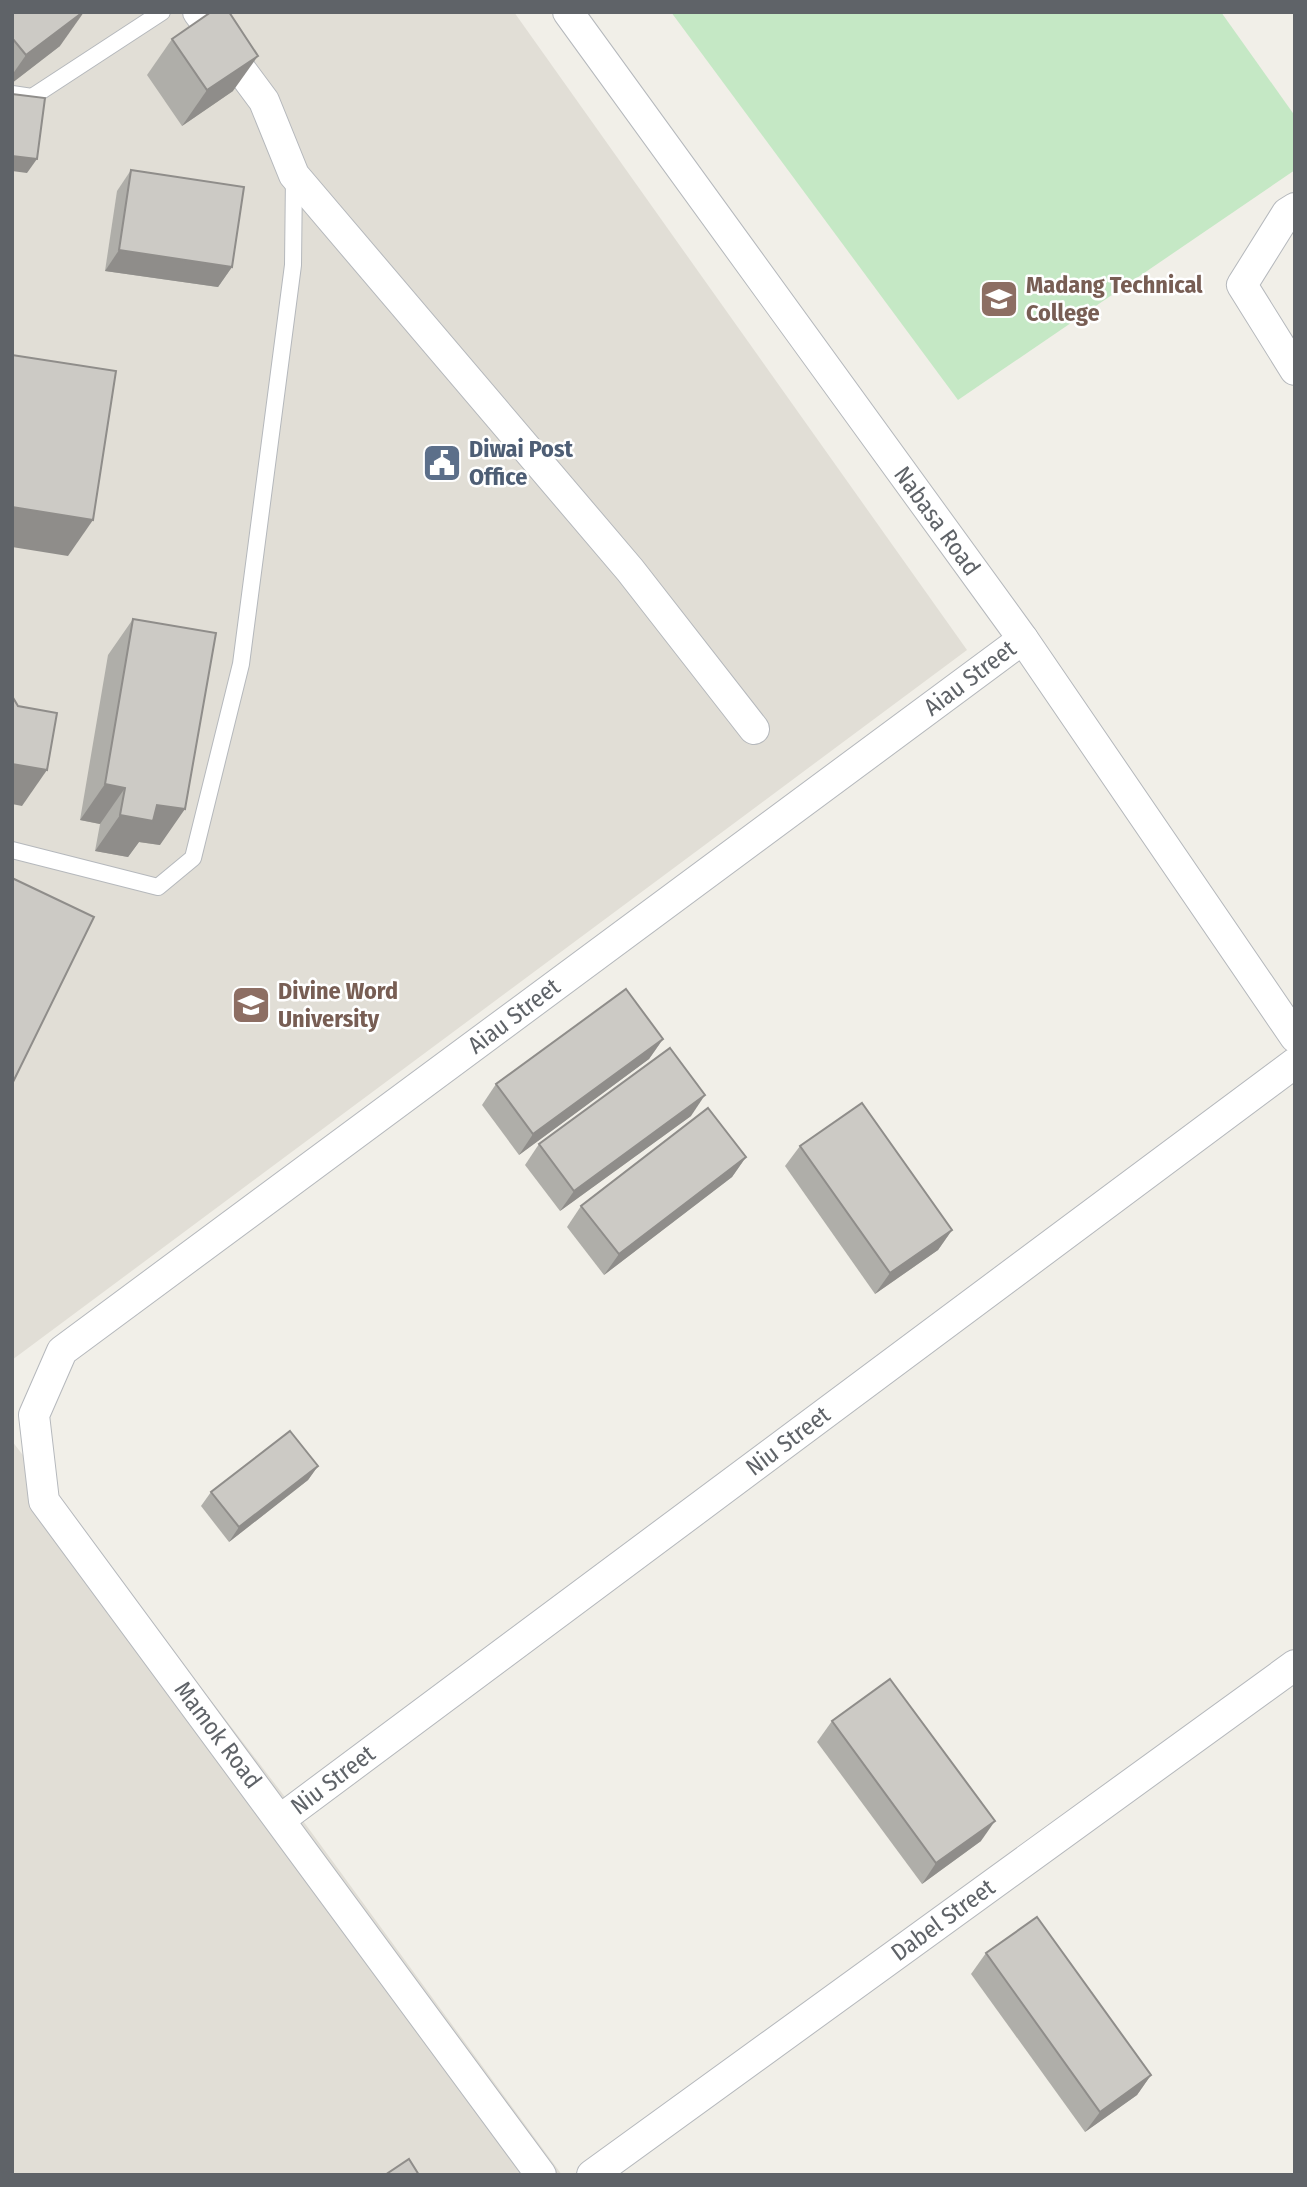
<svg xmlns="http://www.w3.org/2000/svg" width="1307" height="2187" viewBox="0 0 1307 2187" font-family="'Fira Sans Condensed',sans-serif">
  <style>
    .education { fill: #e1ded6 }
    .green { fill: #c5e8c5 }
    .lines { fill: none; stroke-linecap: round; stroke-linejoin: round }
    .service-casing { stroke: #b5b8bc; stroke-width: 18 }
    .minor-casing { stroke: #b5b8bc; stroke-width: 32 }
    .service { stroke: #fff; stroke-width: 16 }
    .minor { stroke: #fff; stroke-width: 30 }
    .wall { fill: #afaea9 }
    .shaded-wall { fill: #8f8d8a }
    .building { fill: #cccac5; stroke: #8f8d8a; stroke-width: 2 }
    .labels { text-anchor: middle; stroke-width: 5; stroke-linejoin: round; paint-order: stroke }
    .education-label { font-size: 24px; font-weight: bold; fill: #785e54; stroke: #fff; text-anchor: start }
    .service-label { font-size: 24px; font-weight: bold; fill: #4e5e75; stroke: #fff; text-anchor: start }
    .street-label { font-size: 24px; fill: #5f6368; stroke: #fff }
  </style>
  <rect width="100%" height="100%" fill="#f1efe8"/>
  <g class="education">
    <polygon points="12,12 514,12 967,650 12,1360"/>
    <polygon points="12,1441 298,1814 562,2175 12,2175"/>
  </g>
  <polygon class="green" points="671,12 1221,12 1295,116 1295,170 958,400"/>
  <g class="lines">
    <g class="service-casing">
      <g id="service">
        <polyline points="12,94 32,97 162,12"/>
        <polyline points="12,850 158,887 193,858 241,664 293,265 294,176"/>
      </g>
    </g>
    <g class="minor-casing">
      <g id="minor">
        <polyline points="198,12 264,101 294,175 630,570 754,729"/>
        <polyline points="568,12 1023,639 1295,1037"/>
        <polyline points="1295,208 1287,213 1242,285 1295,370"/>
        <polyline points="281,1819 1295,1063"/>
        <polyline points="541,2175 44,1501 34,1415 62,1351 1023,639"/>
        <polyline points="592,2175 1295,1665"/>
      </g>
    </g>
    <use href="#service" class="service"/>
    <use href="#minor" class="minor"/>
  </g>
  <g class="wall">
    <polygon points="12,12 60,46 12,83"/>
    <polygon points="172,39 233,91 182,126 147,75"/>
    <polygon points="131,170 232,267 218,287 105,271 117,191"/>
    <polygon points="133,619 160,845 139,842 128,857 95,851 100,824 80,820 108,655"/>
    <polygon points="663,1039 649,1059 519,1155 482,1105 496,1084"/>
    <polygon points="691,1116 560,1211 525,1165 539,1144"/>
    <polygon points="800,1146 952,1230 938,1250 875,1294 785,1166"/>
    <polygon points="746,1157 732,1177 604,1275 567,1227 581,1206"/>
    <polygon points="318,1466 308,1480 229,1542 201,1506 211,1492"/>
    <polygon points="832,1721 981,1841 922,1884 817,1742"/>
    <polygon points="986,1953 1151,2075 1137,2095 1085,2132 971,1974"/>
  </g>
  <g class="shaded-wall">
    <polygon points="83,12 84,12 60,46 12,83 12,75 26,55"/>
    <polygon points="258,56 233,91 182,126 207,90"/>
    <polygon points="12,156 37,159 27,173 12,171"/>
    <polygon points="119,250 232,267 218,287 105,271"/>
    <polygon points="12,507 93,520 68,556 12,547"/>
    <polygon points="12,764 47,770 22,806 12,804"/>
    <polygon points="105,784 125,788 100,824 80,820"/>
    <polygon points="157,805 185,809 160,845 139,842 128,857 95,851 120,815"/>
    <polygon points="663,1039 649,1059 519,1155 533,1134"/>
    <polygon points="705,1095 691,1116 560,1211 574,1191"/>
    <polygon points="746,1157 732,1177 604,1275 619,1254"/>
    <polygon points="952,1230 938,1250 875,1294 890,1273"/>
    <polygon points="318,1466 308,1480 229,1542 239,1527"/>
    <polygon points="995,1821 981,1841 922,1884 936,1863"/>
    <polygon points="1151,2075 1137,2095 1085,2132 1100,2112"/>
  </g>
  <g class="building">
    <polygon points="12,12 83,12 26,55 12,38"/>
    <polygon points="211,12 229,12 258,56 207,90 172,39"/>
    <polygon points="12,94 45,98 37,159 12,156"/>
    <polygon points="131,170 244,187 232,267 119,250"/>
    <polygon points="12,355 116,371 93,520 12,507"/>
    <polygon points="133,619 216,633 185,809 157,805 153,821 120,815 125,788 105,784"/>
    <polygon points="12,696 18,706 57,713 47,770 12,764"/>
    <polygon points="12,878 94,917 12,1084"/>
    <polygon points="626,989 663,1039 533,1134 496,1084"/>
    <polygon points="670,1048 705,1095 574,1191 539,1144"/>
    <polygon points="862,1103 952,1230 890,1273 800,1146"/>
    <polygon points="708,1108 746,1157 619,1254 581,1206"/>
    <polygon points="290,1431 318,1466 239,1527 211,1492"/>
    <polygon points="890,1679 995,1821 936,1863 832,1721"/>
    <polygon points="1037,1917 1151,2075 1100,2112 986,1953"/>
    <polygon points="409,2159 419,2175 385,2175"/>
  </g>
  <defs>
    <g id="university-square" transform="scale(2.0125)"><rect x="-9" y="-9" width="18" height="18" rx="4" fill="#8d6e63" stroke="#fff"/><path d="M0-5L7-2L0 1L-7-2ZM-4 1L0 2.5L4 1V4Q0 6-4 4Z" fill="#fff"/></g>
    <g id="civic-square" transform="scale(2.0125)"><rect x="-9" y="-9" width="18" height="18" rx="4" fill="#5c6f8a" stroke="#fff"/><path d="M-.6-6.5H3V-4.5H.6V-3L4-1V1h2V6H-6V1h2V-1L-.6-3ZM-1.2 2.5V6h2.4V2.5Z" fill="#fff"/></g>
  </defs>
  <g fill-rule="evenodd">
    <use href="#university-square" x="999" y="299"/>
    <use href="#civic-square" x="442" y="463"/>
    <use href="#university-square" x="251" y="1005"/>
  </g>
  <g class="labels">
    <g class="education-label">
      <text x="1026" y="293">Madang Technical<tspan x="1026" dy="28">College</tspan></text>
      <text x="278" y="999">Divine Word<tspan x="278" dy="28">University</tspan></text>
    </g>
    <g class="service-label">
      <text x="469" y="457">Diwai Post<tspan x="469" dy="28">Office</tspan></text>
    </g>
    <g class="street-label">
      <text transform="translate(937 521) rotate(54)" y="8">Nabasa Road</text>
      <text transform="translate(970 678) rotate(-37)" y="8">Aiau Street</text>
      <text transform="translate(514 1016) rotate(-37)" y="8">Aiau Street</text>
      <text transform="translate(788 1441) rotate(-37)" y="8">Niu Street</text>
      <text transform="translate(218 1735) rotate(53)" y="8">Mamok Road</text>
      <text transform="translate(333 1780) rotate(-37)" y="8">Niu Street</text>
      <text transform="translate(943 1920) rotate(-36)" y="8">Dabel Street</text>
    </g>
  </g>
  <rect width="1307" height="2187" fill="none" stroke="#5f6368" stroke-width="28"/>
</svg>
